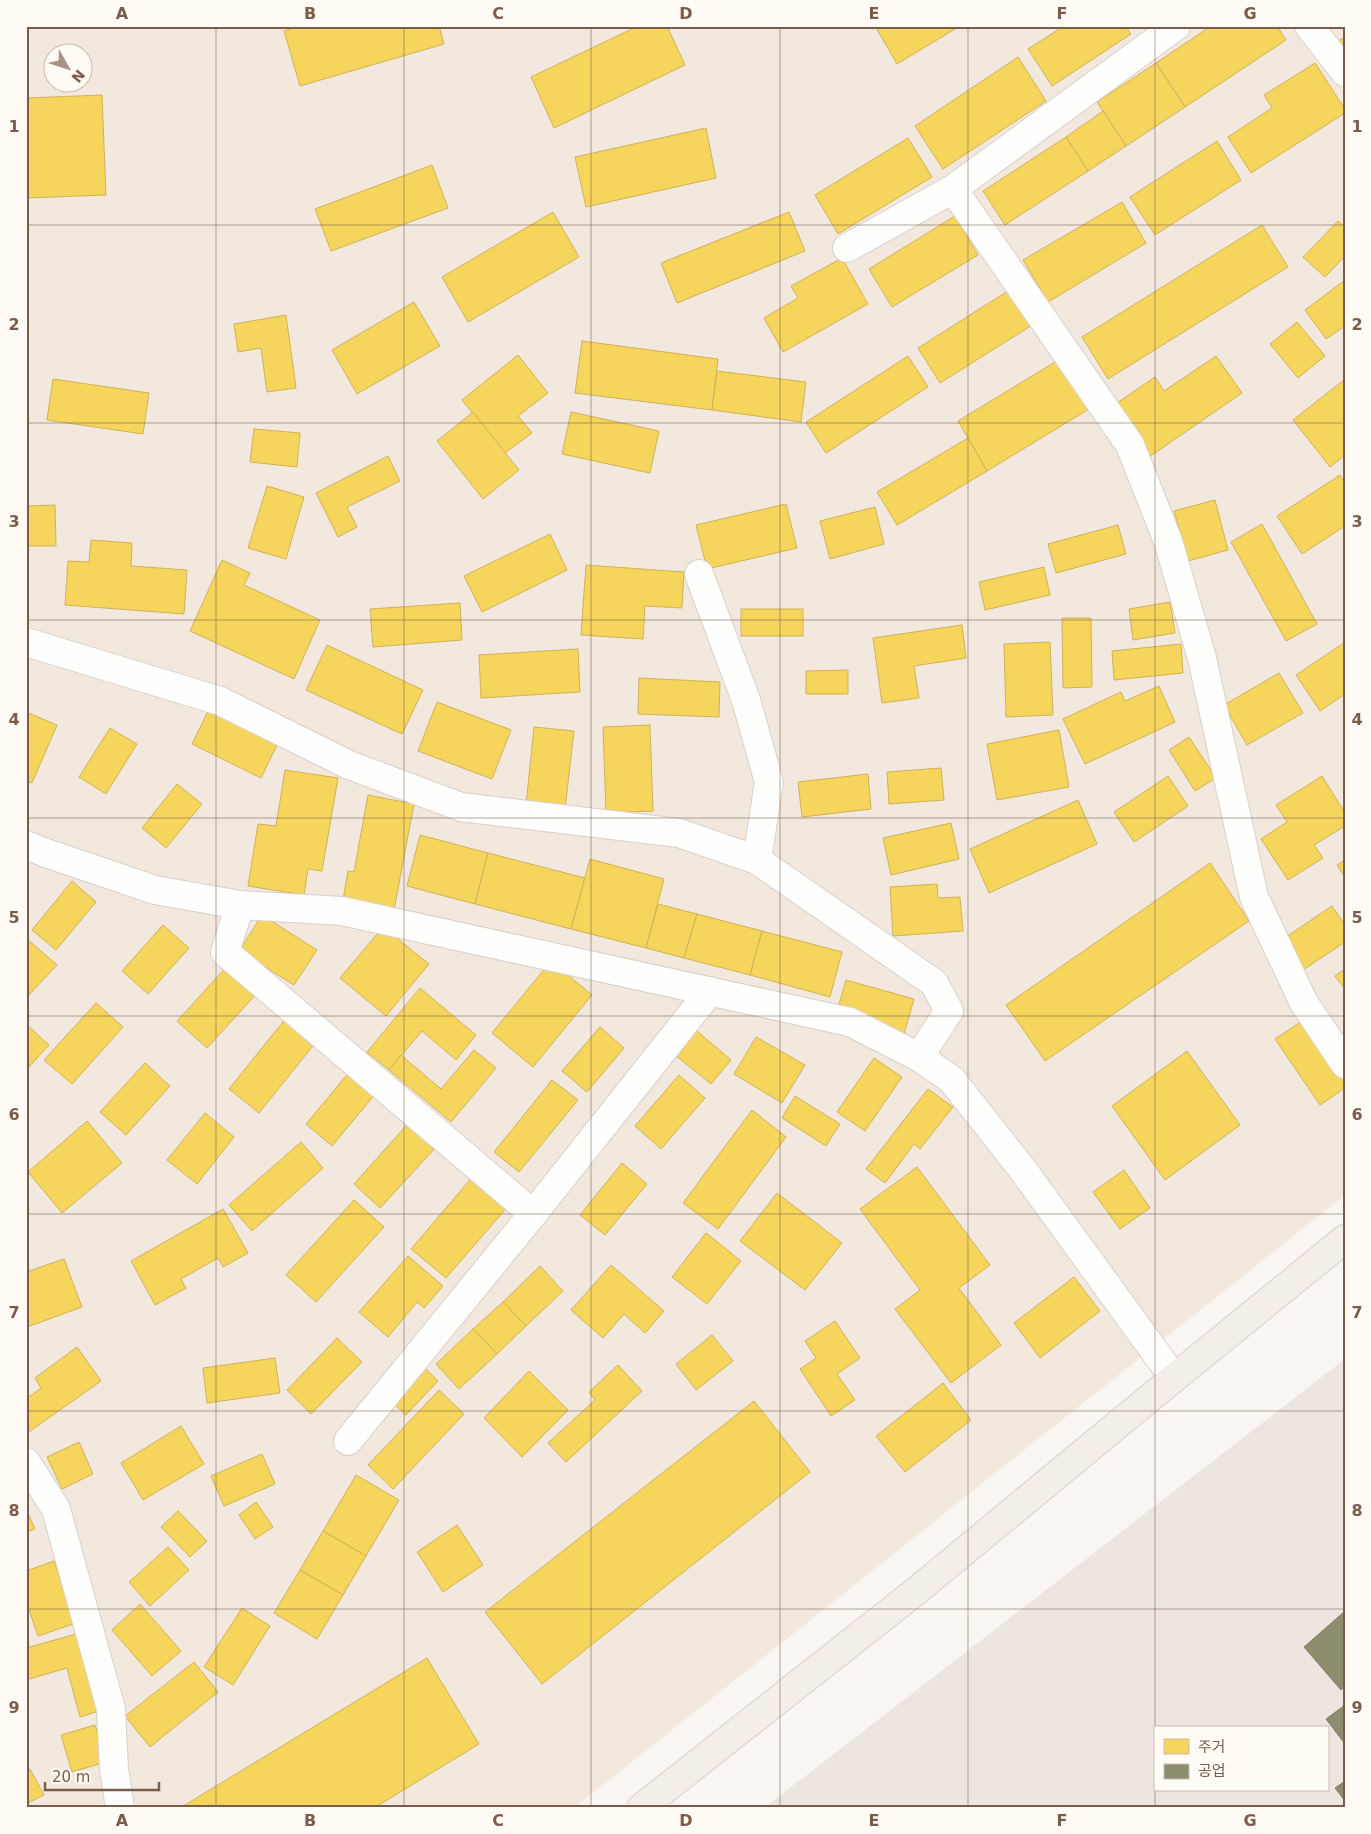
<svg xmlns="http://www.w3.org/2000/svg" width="1371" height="1834" viewBox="0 0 1371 1834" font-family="'DejaVu Sans','Noto Sans KR',sans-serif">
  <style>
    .residential { fill: #f2e8de; fill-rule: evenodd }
    .industrial { fill: #ede5e0; fill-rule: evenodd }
    .homes { fill: #f6d55c; stroke: #d1b158 }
    .industry { fill: #8c8c6e; stroke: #877e64 }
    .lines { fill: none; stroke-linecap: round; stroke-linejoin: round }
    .minor-casing { stroke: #d7d1cb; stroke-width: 30 }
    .major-casing { stroke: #dad1cc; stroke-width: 30 }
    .minor { stroke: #fefefd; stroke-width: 28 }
    .major { stroke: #f3eee8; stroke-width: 28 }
    .grid { fill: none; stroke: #7a5c4d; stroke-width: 1; stroke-opacity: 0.55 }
    .neatline { fill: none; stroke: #7a5c4d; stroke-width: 2 }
    .grid-label { font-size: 16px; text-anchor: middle; font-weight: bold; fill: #7a5c4d }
  </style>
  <rect width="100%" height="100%" fill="#f9f5f0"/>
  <path class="residential" d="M26,26H1345V1195L574,1808H26ZM52,52H82V82H52Z"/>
  <path class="industrial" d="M1345,1359V1808H764ZM1155,1728H1327V1790H1155Z"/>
  <g class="homes">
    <polygon points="299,26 439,26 444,44 300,86 284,31"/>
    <polygon points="638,26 667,26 685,65 554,128 531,77"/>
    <polygon points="875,26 960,26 897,64"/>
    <polygon points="1064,26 1125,26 1131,34 1052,86 1028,49"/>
    <polygon points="1211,26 1277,26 1286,40 1185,107 1156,63"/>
    <polygon points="1345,37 1345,51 1338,41"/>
    <polygon points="1018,57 1046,101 943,169 915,126"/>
    <polygon points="1156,63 1185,107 1126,146 1097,102"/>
    <polygon points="1315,63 1345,109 1345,113 1251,173 1228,137 1272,108 1264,95"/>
    <polygon points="102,95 106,195 26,198 26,98"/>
    <polygon points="1103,111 1126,146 1088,171 1066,137"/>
    <polygon points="706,128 716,178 586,207 575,157"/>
    <polygon points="1066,137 1088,171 1005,225 983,191"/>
    <polygon points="908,138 932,177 838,234 815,195"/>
    <polygon points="1217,141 1241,180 1155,235 1130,197"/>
    <polygon points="432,165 448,208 331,251 315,209"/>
    <polygon points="1122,202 1146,243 1048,302 1023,260"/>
    <polygon points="553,212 579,257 468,322 442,277"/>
    <polygon points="789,212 805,251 677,303 661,263"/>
    <polygon points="955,216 978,255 892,307 869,269"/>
    <polygon points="1338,221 1345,227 1345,256 1325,277 1303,257"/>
    <polygon points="1262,225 1288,267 1108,379 1082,337"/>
    <polygon points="842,258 868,304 783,352 764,318 798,298 791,286"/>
    <polygon points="1345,280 1345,326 1326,339 1305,310"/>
    <polygon points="1011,289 1034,324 940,383 918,348"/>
    <polygon points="414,302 440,346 357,394 332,350"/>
    <polygon points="286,315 296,388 267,392 261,348 238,352 234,324"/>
    <polygon points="1297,322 1325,356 1298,378 1270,344"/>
    <polygon points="582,341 718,359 712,410 575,393"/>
    <polygon points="518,355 548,393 518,416 532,433 505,453 462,400"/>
    <polygon points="908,356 928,387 826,453 806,422"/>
    <polygon points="1216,356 1242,393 1149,457 1114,405 1155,377 1164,391"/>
    <polygon points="1060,359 1089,409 987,471 958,421"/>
    <polygon points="717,371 806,382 801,422 712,410"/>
    <polygon points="53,379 149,393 143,434 47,420"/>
    <polygon points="1345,379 1345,455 1330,467 1293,420"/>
    <polygon points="473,412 519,470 483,499 437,441"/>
    <polygon points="571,412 659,431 650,473 562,454"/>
    <polygon points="254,429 300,433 297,467 250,462"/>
    <polygon points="968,438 987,471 897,525 877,492"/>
    <polygon points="388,456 400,481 347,507 357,527 338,537 316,493"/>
    <polygon points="1340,475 1345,483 1345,526 1302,554 1277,516"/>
    <polygon points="267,486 304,497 286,559 248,548"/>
    <polygon points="1215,500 1228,550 1188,561 1174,511"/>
    <polygon points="786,504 797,548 707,569 696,525"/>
    <polygon points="55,505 56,546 26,546 26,506"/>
    <polygon points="875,507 884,544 830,559 820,521"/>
    <polygon points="1262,524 1317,624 1286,641 1231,542"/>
    <polygon points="1118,525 1126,554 1056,573 1048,544"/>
    <polygon points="550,534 567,570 482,612 464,576"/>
    <polygon points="91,540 132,543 131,566 187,570 184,614 65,605 68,561 89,562"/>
    <polygon points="222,560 250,573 244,585 320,620 294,679 190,631"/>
    <polygon points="586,565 684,572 682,608 645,606 643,639 581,635"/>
    <polygon points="1044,567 1050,595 985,610 979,582"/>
    <polygon points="1170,602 1175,633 1133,640 1129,609"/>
    <polygon points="460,603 462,640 373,647 370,609"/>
    <rect x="741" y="609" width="62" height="27"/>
    <polygon points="1062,618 1091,618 1092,687 1063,688"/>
    <polygon points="962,625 966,658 914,666 919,698 882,703 873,638"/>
    <polygon points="1050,642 1053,715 1006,717 1004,644"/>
    <polygon points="1345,642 1345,694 1320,711 1296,675"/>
    <polygon points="1181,644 1183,673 1114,680 1112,651"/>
    <polygon points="327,645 423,690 402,734 306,690"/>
    <polygon points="578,649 580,692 481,698 479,655"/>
    <polygon points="848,670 848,694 806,694 806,671"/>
    <polygon points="1279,673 1303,713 1247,745 1224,705"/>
    <polygon points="639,678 720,682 719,717 638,714"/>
    <polygon points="1159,686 1175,722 1085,764 1063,719 1121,692 1125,701"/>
    <polygon points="437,702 511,730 492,779 418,751"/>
    <polygon points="209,709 278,743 261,778 192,744"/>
    <polygon points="26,712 57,725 32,783 26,781"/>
    <polygon points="650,725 653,811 606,813 603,727"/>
    <polygon points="534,727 574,731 565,809 526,805"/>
    <polygon points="110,728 137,744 106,794 79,777"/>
    <polygon points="1059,730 1069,787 997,800 987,744"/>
    <polygon points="1189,737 1216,778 1195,791 1169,750"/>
    <polygon points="941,768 944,800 889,804 887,772"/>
    <polygon points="285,770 338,778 322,871 308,869 304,895 248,886 258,824 276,826"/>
    <polygon points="868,774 871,809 802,817 798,782"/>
    <polygon points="1168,776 1188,806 1134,842 1114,812"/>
    <polygon points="1322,776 1345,813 1345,826 1314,845 1323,858 1288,880 1261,839 1287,822 1276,805"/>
    <polygon points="177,784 202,804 166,848 142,828"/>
    <polygon points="368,795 414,804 394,910 343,900 348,871 354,872"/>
    <polygon points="1078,800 1097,844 989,893 970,849"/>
    <polygon points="951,823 959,859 891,875 883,838"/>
    <polygon points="420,835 488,853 475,904 407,886"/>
    <polygon points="488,853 585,878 571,929 475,904"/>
    <polygon points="590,859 664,879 646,948 571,929"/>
    <polygon points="1345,860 1345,877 1337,865"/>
    <polygon points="1210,863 1249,921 1045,1061 1006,1005"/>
    <polygon points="72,881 96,902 56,950 32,930"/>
    <polygon points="937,884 938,898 960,897 963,931 893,936 890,887"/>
    <polygon points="658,904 697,914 684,958 646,948"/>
    <polygon points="1332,906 1345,925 1345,942 1300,972 1280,941"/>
    <polygon points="697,914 762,931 750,975 684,958"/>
    <polygon points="262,915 317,950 294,985 239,951"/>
    <polygon points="163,925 189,948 148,994 122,971"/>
    <polygon points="383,927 429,964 386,1016 340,978"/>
    <polygon points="762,931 842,952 830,997 750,975"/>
    <polygon points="26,938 57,965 26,998"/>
    <polygon points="551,961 592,995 533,1067 492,1033"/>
    <polygon points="229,964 259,991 207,1048 177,1021"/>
    <polygon points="1345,969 1345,989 1335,976"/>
    <polygon points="846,980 914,999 904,1034 836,1015"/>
    <polygon points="420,988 476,1035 456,1060 422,1031 389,1070 367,1052"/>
    <polygon points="96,1003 123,1027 72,1084 44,1060"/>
    <polygon points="286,1018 316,1042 259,1113 229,1089"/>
    <polygon points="1305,1019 1345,1079 1345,1088 1320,1105 1275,1039"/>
    <polygon points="26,1024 49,1045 26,1070"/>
    <polygon points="690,1025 731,1060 711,1084 669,1050"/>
    <polygon points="600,1027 624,1048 587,1092 562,1071"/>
    <polygon points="756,1037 805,1065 782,1103 734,1074"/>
    <polygon points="474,1050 496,1068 451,1122 389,1070 401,1055 441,1089"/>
    <polygon points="1187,1051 1240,1125 1165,1180 1112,1106"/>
    <polygon points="874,1058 902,1077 865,1131 837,1112"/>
    <polygon points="145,1063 170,1086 126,1135 100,1112"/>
    <polygon points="351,1070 377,1092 332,1146 306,1124"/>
    <polygon points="679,1075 705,1098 661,1149 635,1126"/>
    <polygon points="552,1080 578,1100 519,1172 494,1152"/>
    <polygon points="928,1089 953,1107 920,1149 914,1144 885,1183 866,1169"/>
    <polygon points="795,1096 840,1124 826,1146 782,1118"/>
    <polygon points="752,1110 786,1137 718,1229 683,1203"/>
    <polygon points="205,1113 234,1137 197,1184 167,1160"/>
    <polygon points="412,1119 439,1144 380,1208 354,1184"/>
    <polygon points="87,1121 122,1163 62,1213 28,1172"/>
    <polygon points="301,1142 323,1168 252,1231 229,1205"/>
    <polygon points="622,1163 647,1184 605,1235 580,1215"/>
    <polygon points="917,1167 990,1265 959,1288 1001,1345 951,1383 895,1309 920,1290 860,1209"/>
    <polygon points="1124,1170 1150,1208 1120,1229 1093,1192"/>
    <polygon points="475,1174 510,1204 446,1278 411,1249"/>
    <polygon points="777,1193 842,1243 805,1290 740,1241"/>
    <polygon points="354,1200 384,1227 316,1302 286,1275"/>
    <polygon points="223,1209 248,1253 223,1267 218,1258 181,1279 186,1288 155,1305 131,1261"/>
    <polygon points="706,1233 741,1261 707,1304 672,1277"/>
    <polygon points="408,1256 443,1286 424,1308 417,1302 388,1337 359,1312"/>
    <polygon points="64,1259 82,1307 27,1327 26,1272"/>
    <polygon points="611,1265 664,1311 645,1333 624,1314 603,1338 571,1310"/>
    <polygon points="540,1266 563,1291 526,1326 503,1302"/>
    <polygon points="1074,1277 1100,1311 1040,1358 1014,1323"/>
    <polygon points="503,1302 526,1326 497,1354 473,1329"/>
    <polygon points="835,1321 860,1358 837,1374 855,1400 831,1416 800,1369 816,1358 805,1341"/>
    <polygon points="473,1329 497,1354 459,1389 436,1364"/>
    <polygon points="712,1335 733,1361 696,1390 676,1364"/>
    <polygon points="337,1338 362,1362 311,1414 287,1390"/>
    <polygon points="77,1347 101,1381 26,1434 26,1399 41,1388 35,1378"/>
    <polygon points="275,1358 280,1393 207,1403 203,1368"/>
    <polygon points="421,1364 438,1381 406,1415 388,1398"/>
    <polygon points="618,1365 642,1391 566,1462 548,1443 595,1400 589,1392"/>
    <polygon points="529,1371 568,1410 522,1457 484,1418"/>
    <polygon points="943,1383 971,1420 905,1472 876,1436"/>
    <polygon points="439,1390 464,1414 393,1489 368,1465"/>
    <polygon points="754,1401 810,1472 542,1684 485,1612"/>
    <polygon points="181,1426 204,1464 143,1500 121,1463"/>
    <polygon points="79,1442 93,1474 62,1489 47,1457"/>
    <polygon points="262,1454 275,1484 224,1506 211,1476"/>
    <polygon points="356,1475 399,1500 366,1556 323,1531"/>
    <polygon points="256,1502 273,1527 255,1539 239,1515"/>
    <polygon points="26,1509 35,1529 26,1532"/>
    <polygon points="178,1511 207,1541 190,1557 161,1527"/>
    <polygon points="457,1525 483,1565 443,1592 417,1552"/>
    <polygon points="323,1531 366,1556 343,1595 300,1570"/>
    <polygon points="168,1547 189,1570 150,1606 129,1582"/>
    <polygon points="54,1561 76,1623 38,1636 26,1601 26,1571"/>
    <polygon points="300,1570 343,1595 317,1639 274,1613"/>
    <polygon points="140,1604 181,1651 152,1676 112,1630"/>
    <polygon points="242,1608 270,1626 233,1685 204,1667"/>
    <polygon points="80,1633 102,1710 80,1717 67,1668 26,1680 26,1648"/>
    <polygon points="427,1658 479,1744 374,1808 180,1808"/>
    <polygon points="194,1662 218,1692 150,1747 125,1716"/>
    <polygon points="95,1725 106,1762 72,1772 61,1735"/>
    <polygon points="30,1769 44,1795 26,1804 26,1771"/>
  </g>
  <g class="industry">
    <polygon points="1345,1611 1345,1686 1341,1690 1304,1647"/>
    <polygon points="1345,1705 1345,1744 1326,1719"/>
    <polygon points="1345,1781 1345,1801 1335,1788"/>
  </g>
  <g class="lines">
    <g class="minor-casing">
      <g id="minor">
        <polyline points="1309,26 1345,72"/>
        <polyline points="953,189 1130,445 1168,541 1202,658 1254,897 1304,1003 1345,1064"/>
        <polyline points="847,248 953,189 1176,26"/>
        <polyline points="699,574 746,700 769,782 757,860"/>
        <polyline points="26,642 220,701 349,765 461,807 679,833 757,860 934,983 949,1011 919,1057"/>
        <polyline points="26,845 46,853 155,890 240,905 342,911 850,1022 919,1057 952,1080 1023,1170 1174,1378"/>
        <polyline points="240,905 225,952 533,1214"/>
        <polyline points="348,1441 533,1214 710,991"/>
        <polyline points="26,1462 56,1509 111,1709 114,1769 120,1808"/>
      </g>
    </g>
    <g class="major-casing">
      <polyline id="major" points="641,1808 915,1592 1174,1378 1345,1239"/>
    </g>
    <use href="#minor" class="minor"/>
    <use href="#major" class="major"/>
  </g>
  <path class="grid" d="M216,26V1808M404,26V1808M591,26V1808M780,26V1808M968,26V1808M1155,26V1728M26,225H1345M26,423H1345M26,620H1345M26,818H1345M26,1016H1345M26,1214H1345M26,1411H1345M26,1609H1345M1155,1790V1808"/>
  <rect width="1371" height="1834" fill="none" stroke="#fffaf3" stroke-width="55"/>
  <rect x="1154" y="1726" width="175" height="65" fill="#fffaf3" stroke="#cabbb1"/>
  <rect x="1164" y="1739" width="25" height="15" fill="#f6d55c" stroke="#cabbb1"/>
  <text x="1198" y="1752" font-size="15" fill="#7a5c4d">주거</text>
  <rect x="1164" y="1764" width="25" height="15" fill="#8c8c6e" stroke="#cabbb1"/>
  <text x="1198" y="1776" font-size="15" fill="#7a5c4d">공업</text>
  <g transform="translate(68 68) rotate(129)"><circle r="24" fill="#fffaf3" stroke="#cabbb1"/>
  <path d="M0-4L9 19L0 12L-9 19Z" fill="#a69286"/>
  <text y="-8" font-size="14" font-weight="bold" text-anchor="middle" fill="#7a5c4d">N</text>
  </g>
  <path d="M45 1782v8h114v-8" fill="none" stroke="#7a5c4d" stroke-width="2.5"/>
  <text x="52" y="1782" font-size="15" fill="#7a5c4d" stroke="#fffaf3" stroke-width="4" paint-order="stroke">20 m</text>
  <rect x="28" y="28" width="1316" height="1778" class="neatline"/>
  <g class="grid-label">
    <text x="122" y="19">A</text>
    <text x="310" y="19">B</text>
    <text x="498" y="19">C</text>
    <text x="686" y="19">D</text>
    <text x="874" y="19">E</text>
    <text x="1062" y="19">F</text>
    <text x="1250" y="19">G</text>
    <text x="14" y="132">1</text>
    <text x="1357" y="132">1</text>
    <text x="14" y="330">2</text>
    <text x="1357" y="330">2</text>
    <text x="14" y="527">3</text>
    <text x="1357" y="527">3</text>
    <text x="14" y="725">4</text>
    <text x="1357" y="725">4</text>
    <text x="14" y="923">5</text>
    <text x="1357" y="923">5</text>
    <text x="14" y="1120">6</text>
    <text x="1357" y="1120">6</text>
    <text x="14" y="1318">7</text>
    <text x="1357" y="1318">7</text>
    <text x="14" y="1516">8</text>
    <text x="1357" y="1516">8</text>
    <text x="14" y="1713">9</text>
    <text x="1357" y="1713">9</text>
    <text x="122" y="1826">A</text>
    <text x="310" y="1826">B</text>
    <text x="498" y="1826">C</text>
    <text x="686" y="1826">D</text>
    <text x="874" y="1826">E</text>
    <text x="1062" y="1826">F</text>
    <text x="1250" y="1826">G</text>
  </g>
</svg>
